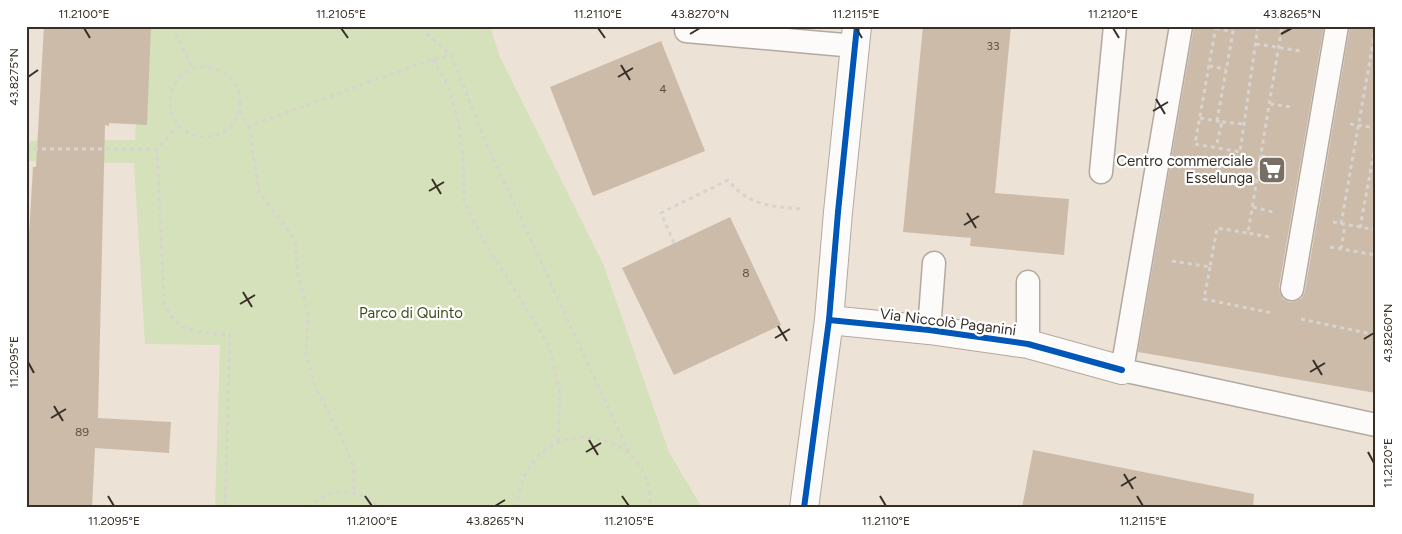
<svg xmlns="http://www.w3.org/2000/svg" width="1402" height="534" viewBox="0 0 1402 534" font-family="Figtree,sans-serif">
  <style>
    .green { fill: #d5e1ba }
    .building { fill: #cdbba9 }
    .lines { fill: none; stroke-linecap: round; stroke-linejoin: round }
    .lane-casing { stroke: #b2a9a0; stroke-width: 25 }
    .street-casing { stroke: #b2a9a0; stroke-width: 30 }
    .path { stroke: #d7d4d0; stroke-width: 3; stroke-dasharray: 4 4; stroke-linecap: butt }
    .lane { stroke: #fcfbf9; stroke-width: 22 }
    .street { stroke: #fcfbf9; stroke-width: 28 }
    .cycleway-casing { stroke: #fff; stroke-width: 9 }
    .cycleway { stroke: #0057b8; stroke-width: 6 }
    .ticks { fill: none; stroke: #372f26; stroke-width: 2 }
    .labels { text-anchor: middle; stroke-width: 4.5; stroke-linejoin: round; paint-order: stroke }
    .number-label { font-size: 12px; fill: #5c5247 }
    .poi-label { font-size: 15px; fill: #372f26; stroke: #fff; text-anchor: end }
    .park-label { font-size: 15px; fill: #39521a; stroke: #fff }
    .street-label { font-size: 15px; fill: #372f26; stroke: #fff }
    .neatline { fill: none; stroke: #372f26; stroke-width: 2 }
    .ticks-label { font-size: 12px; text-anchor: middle; fill: #372f26 }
  </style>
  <rect width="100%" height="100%" fill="#ede2d6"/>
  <polygon class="green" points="142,26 490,26 500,57 604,266 669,452 702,508 215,508 220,345 145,344 134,163 26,161 26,141 135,140"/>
  <g class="building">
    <polygon points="44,26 151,26 147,125 109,123 109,126 105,125 98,418 171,422 169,453 95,448 92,508 26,508 26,324 28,252 33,167 36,167"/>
    <polygon points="923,26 1011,26 995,193 1069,199 1064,255 970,246 971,238 903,232"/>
    <polygon points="1194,26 1324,26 1279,287 1280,293 1283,299 1290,302 1296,301 1302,298 1305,291 1350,26 1376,26 1376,393 1138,352"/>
    <polygon points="661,41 705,151 593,196 550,87"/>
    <polygon points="730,217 781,325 674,375 622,268"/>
    <polygon points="1033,450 1254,494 1253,508 1022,508"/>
  </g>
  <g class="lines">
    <g class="lane-casing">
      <g id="lane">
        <polyline points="1181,26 1122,370 1376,425"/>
        <polyline points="686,31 855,46"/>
        <polyline points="1101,172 1115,26"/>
        <polyline points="1028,282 1028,344"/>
        <polyline points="1292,289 1337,26"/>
        <polyline points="929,330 934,263"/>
      </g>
    </g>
    <g class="street-casing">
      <g id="street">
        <polyline points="829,320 929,330 1028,344 1122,370"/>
        <polyline points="804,508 829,320 838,212 857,26"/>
      </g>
    </g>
    <g class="path">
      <polyline points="172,26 193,69"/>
      <polyline points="424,26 427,34 451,55"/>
      <polyline points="1216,26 1195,144 1240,152 1258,26"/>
      <polyline points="1216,28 1233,32"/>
      <polyline points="1256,44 1301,51"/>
      <polyline points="433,59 449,88 458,121 463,156 464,201 482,238 526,308 549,346 560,393 558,443"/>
      <polyline points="1209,66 1226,69"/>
      <circle cx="205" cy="102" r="35"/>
      <polyline points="1270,104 1291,107"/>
      <polyline points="239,111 249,126 433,59 451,55 487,145 630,455"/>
      <polyline points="1200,118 1222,122 1216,147"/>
      <polyline points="1217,121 1234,26"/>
      <polyline points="1222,122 1244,124"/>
      <polyline points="1350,124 1376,128"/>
      <polyline points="249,126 259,192 295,239 298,276 308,312 306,354 315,386 344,443 354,468 354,492"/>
      <polyline points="26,149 157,149 178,126"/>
      <path d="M157,149L164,301C175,335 201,332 230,335L225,508"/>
      <polyline points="1261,156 1282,160"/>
      <polyline points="1253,207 1273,212"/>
      <polyline points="1333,222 1376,230"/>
      <polyline points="1341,224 1376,26"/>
      <polyline points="1360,228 1376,141"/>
      <polyline points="1269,237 1248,233 1282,26"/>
      <path d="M674,243L661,213L728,180C748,206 774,207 804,209"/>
      <polyline points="1330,247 1376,255"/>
      <polyline points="1341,249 1345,225"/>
      <polyline points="1172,261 1210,267 1217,228 1248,233"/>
      <polyline points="1210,267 1204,299 1272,313"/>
      <polyline points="1301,319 1376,335"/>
      <path d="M309,508C327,487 360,486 379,508"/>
      <path d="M517,508C524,406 656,422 650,508"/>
    </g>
    <use href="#lane" class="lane"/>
    <use href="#street" class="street"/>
    <g class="cycleway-casing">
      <g id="cycleway">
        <polyline points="829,320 929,330 1028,344 1122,370"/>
        <polyline points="804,508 829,320 838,212 857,26"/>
      </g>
    </g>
    <use href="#cycleway" class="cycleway"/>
  </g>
  <path class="ticks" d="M84,28L90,38M341,28L348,38M598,28L605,38M856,28L862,38M1113,28L1119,38M690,34L700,28M1281,34L1292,28M621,65L630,80M28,77L38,70M618,77L633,68M1156,99L1165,114M1153,111L1168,102M432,179L441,194M429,191L444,182M967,213L976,228M964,225L979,216M243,292L252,307M240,304L255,295M778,326L787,341M775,338L790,329M1364,339L1374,333M1313,360L1322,375M28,362L34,373M1310,372L1325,363M54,406L63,421M51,418L66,409M589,440L598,455M586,452L601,443M1368,452L1374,463M1124,474L1133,489M1121,486L1136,477M108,496L114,506M365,496L372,506M622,496L629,506M880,496L886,506M1137,496L1143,506M495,506L505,500"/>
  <defs>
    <g id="supermarket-square" transform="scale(1.4375)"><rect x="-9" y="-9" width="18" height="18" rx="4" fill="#776e64" stroke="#fff"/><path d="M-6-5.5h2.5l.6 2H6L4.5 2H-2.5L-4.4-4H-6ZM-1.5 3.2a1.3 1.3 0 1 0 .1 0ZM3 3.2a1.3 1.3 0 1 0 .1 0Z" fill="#fff"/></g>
  </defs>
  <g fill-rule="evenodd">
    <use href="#supermarket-square" x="1272" y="170"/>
  </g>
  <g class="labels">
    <g class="number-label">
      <text x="993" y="50">33</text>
      <text x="663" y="93">4</text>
      <text x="746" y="277">8</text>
      <text x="82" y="436">89</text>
    </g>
    <g class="poi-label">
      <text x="1253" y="166">Centro commerciale<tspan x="1253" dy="17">Esselunga</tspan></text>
    </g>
    <g class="park-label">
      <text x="411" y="318">Parco di Quinto</text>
    </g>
    <g class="street-label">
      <text transform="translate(948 322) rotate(7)" y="5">Via Niccolò Paganini</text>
    </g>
  </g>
  <rect width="1402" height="534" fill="none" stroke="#ffffff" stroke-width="55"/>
  <rect x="28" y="28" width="1346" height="478" class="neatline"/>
  <g class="ticks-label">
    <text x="84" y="18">11.2100°E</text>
    <text x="341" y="18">11.2105°E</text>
    <text x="598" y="18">11.2110°E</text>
    <text x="700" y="18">43.8270°N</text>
    <text x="856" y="18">11.2115°E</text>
    <text x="1113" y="18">11.2120°E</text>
    <text x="1292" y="18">43.8265°N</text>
    <text transform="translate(14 77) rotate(-90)" y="4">43.8275°N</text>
    <text transform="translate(1388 333) rotate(-90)" y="4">43.8260°N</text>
    <text transform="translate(14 362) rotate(-90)" y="4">11.2095°E</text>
    <text transform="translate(1388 463) rotate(-90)" y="4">11.2120°E</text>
    <text x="114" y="525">11.2095°E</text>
    <text x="372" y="525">11.2100°E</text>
    <text x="495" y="525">43.8265°N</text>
    <text x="629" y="525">11.2105°E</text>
    <text x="886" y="525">11.2110°E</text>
    <text x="1143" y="525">11.2115°E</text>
  </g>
</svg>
